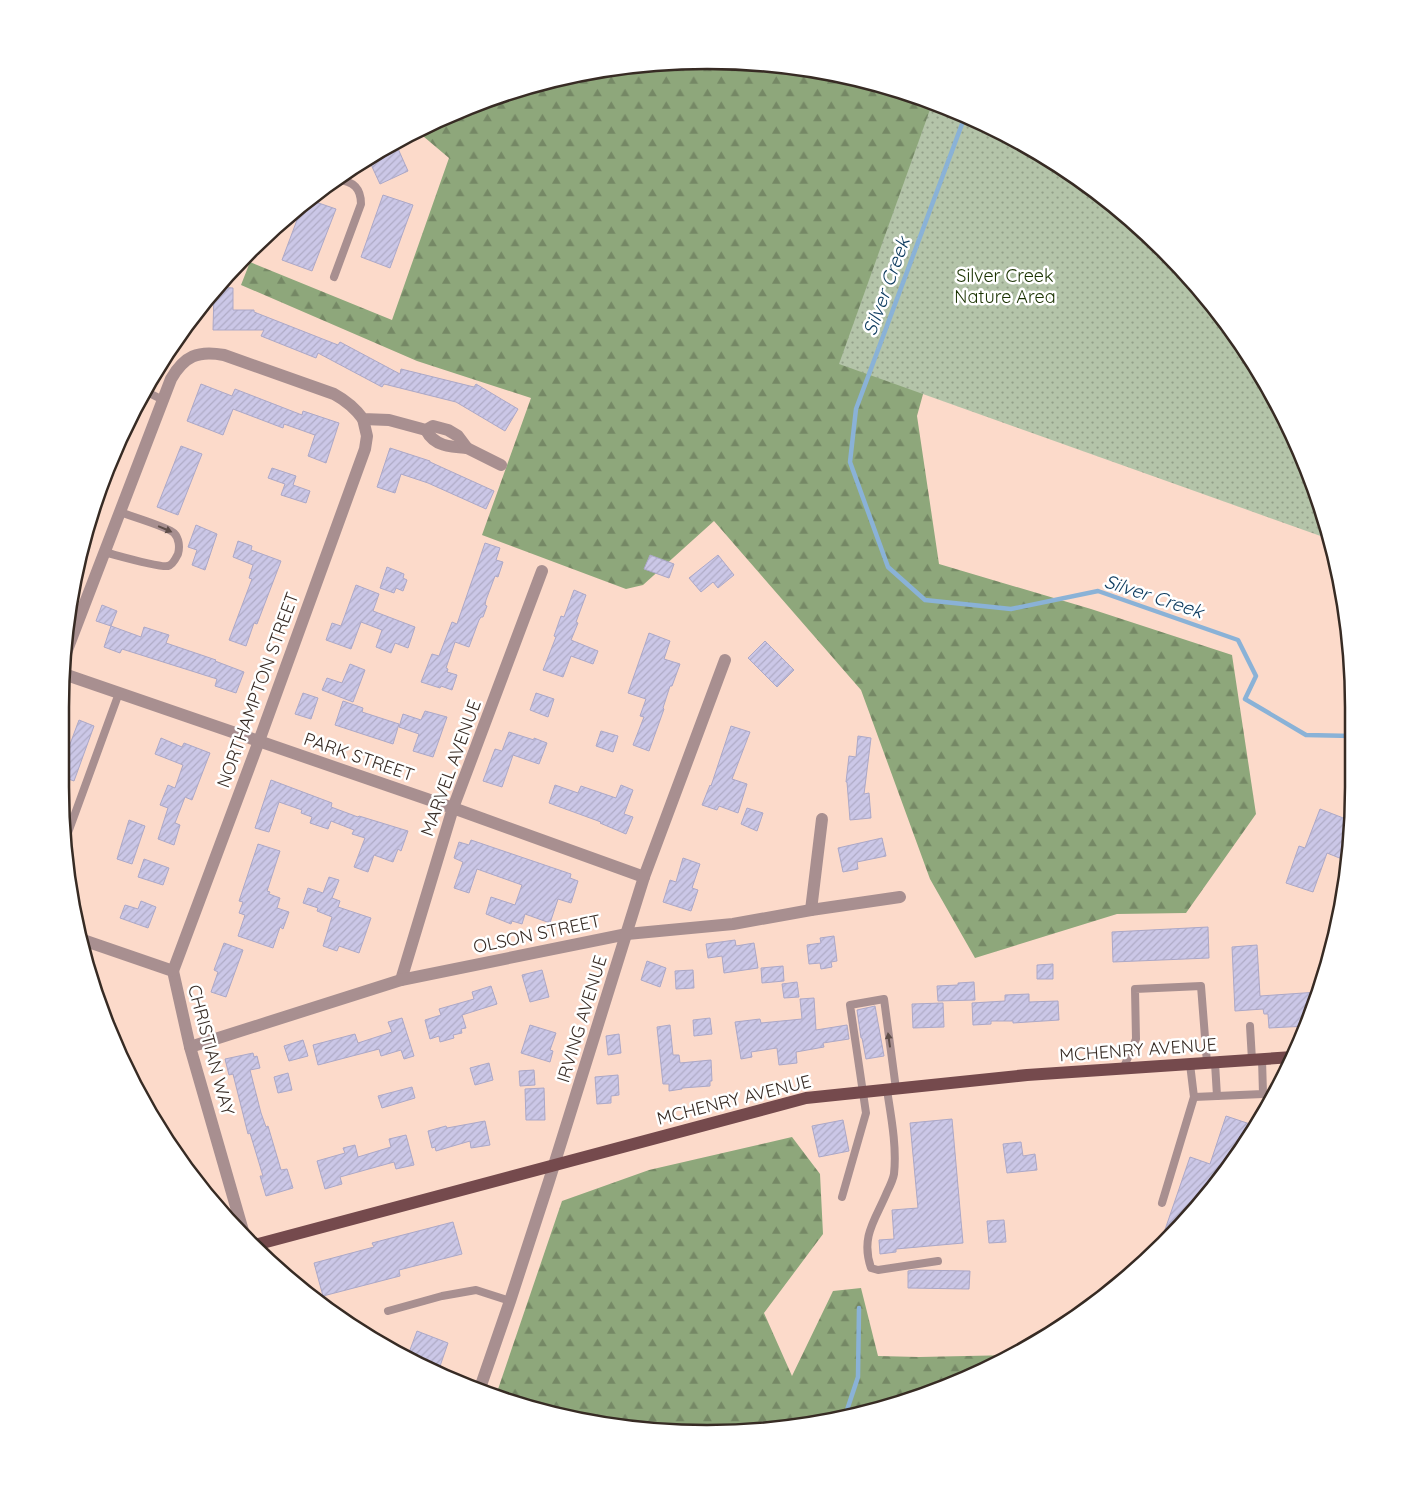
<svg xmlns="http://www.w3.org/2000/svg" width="1414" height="1494" viewBox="0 0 1414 1494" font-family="Quicksand,sans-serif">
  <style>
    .forest { fill: url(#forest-firs) }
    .park { fill: url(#park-dots) }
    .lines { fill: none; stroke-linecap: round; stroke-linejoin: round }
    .stream { stroke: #8ab2d7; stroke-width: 4.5 }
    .building { fill: url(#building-hatch); stroke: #aca8c7 }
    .service { stroke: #a88f90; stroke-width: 8 }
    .minor { stroke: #a88f90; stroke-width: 12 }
    .primary { stroke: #754a4d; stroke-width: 12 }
    .oneway { fill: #5f4e4a }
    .labels { text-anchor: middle; stroke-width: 5; stroke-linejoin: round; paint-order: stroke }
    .park-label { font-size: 18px; fill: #1a3201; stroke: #fff }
    .street-label { font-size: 18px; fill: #372b24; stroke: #fff }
    .water-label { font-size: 19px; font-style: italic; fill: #0d3b5f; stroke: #fff }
    .rim { fill: none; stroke: #372b24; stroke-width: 2.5 }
  </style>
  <defs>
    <pattern id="forest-firs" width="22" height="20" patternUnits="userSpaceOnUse" patternTransform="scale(1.25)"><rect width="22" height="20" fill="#8ea77b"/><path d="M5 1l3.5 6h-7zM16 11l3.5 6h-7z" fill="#758865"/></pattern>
    <pattern id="park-dots" width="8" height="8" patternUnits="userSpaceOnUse" patternTransform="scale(1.25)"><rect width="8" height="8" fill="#b4c4a9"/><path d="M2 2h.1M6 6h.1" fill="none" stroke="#939f89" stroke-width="1.8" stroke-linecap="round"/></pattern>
    <pattern id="building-hatch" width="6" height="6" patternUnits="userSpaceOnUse" patternTransform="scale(1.25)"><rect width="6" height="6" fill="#cbc7e7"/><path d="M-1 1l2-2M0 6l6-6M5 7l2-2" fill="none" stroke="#afabc6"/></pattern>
  </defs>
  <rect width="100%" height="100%" fill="#fcdaca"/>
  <g class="forest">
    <polygon points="750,61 875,82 993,127 994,137 917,416 939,564 1091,609 1232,655 1256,814 1186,913 1117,914 975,958 930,879 861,690 714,521 643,585 626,589 482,535 531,398 417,361 241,285 250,262 392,320 449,158 417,131 499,94 623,66"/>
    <polygon points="792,1137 820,1174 823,1234 764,1313 792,1376 833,1291 861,1288 878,1356 919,1357 1014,1355 915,1400 791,1428 623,1428 495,1398 562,1201 649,1170"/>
  </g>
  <polygon class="park" points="932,104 993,127 1101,194 1194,281 1267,384 1320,499 1329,539 839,364"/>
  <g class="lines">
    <g class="stream">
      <polyline points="965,116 856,409 850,462 888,567 925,600 1011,609 1098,591 1238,640 1256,676 1245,699 1306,735 1352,736"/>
      <polyline points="845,1416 858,1377 859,1308"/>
    </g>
  </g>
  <g class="building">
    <polygon points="395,142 408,171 380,184 368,158 384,147"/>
    <polygon points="383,195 413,205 390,268 361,257"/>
    <polygon points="310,200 336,209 312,271 282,260 303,204"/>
    <polygon points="218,287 233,288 233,310 254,310 254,312 338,345 340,342 400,374 401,369 474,387 476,384 518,409 505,431 456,402 384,384 382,387 318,353 316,358 261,336 264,330 213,330 214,292"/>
    <polygon points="201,384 232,396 235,389 302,415 303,411 339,423 326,463 308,456 315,435 284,424 283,428 233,409 223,435 187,421"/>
    <polygon points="181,446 202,454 178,515 157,507"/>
    <polygon points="390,448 430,461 430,462 494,491 486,509 428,483 401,474 395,493 377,487"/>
    <polygon points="272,468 296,476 293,485 310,491 306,503 281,495 285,484 268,478"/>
    <polygon points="196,525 217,534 205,570 192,565 197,550 188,547"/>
    <polygon points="238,541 252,546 251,550 281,561 257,624 254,623 246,646 229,640 252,579 249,578 253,565 233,557"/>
    <polygon points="485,543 500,548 496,560 503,562 498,577 495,576 486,600 485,605 487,606 483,617 481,617 479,620 469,647 455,642 446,668 448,669 447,672 457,675 452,690 441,686 440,688 421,682 432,654 439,656 452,622 457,624"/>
    <polygon points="650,555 674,564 669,578 644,569"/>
    <polygon points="718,555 734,575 718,588 713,582 701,592 689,578"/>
    <polygon points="387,567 404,574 403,578 407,580 403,591 396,588 394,593 380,588"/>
    <polygon points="356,585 379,594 373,611 415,627 408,648 395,643 391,653 376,647 382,630 361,622 351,649 326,640 332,623 341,626"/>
    <polygon points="574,590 586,595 576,622 578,623 571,640 598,651 593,664 571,656 563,677 543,670 556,637 554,636 561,616 564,617"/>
    <polygon points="102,605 117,611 111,626 96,621"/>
    <polygon points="111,626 141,637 144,627 169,635 166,643 216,660 215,661 244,672 236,693 215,686 217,679 122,649 120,653 104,647"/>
    <polygon points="649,633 670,641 664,659 680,664 672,686 670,686 663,708 664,709 649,751 633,745 644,717 640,716 646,699 628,693"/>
    <polygon points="765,641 794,670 777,687 748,658"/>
    <polygon points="350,664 365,670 353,702 322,690 327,678 342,683"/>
    <polygon points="303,693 318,698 311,719 295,714"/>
    <polygon points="536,693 554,699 548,717 530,710"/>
    <polygon points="343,701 363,708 362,712 399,724 393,744 335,725"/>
    <polygon points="425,711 447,717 433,757 413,751 419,734 399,727 403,714 421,720"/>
    <polygon points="79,720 94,726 74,781 60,776 60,771"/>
    <polygon points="731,726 750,732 732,779 747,784 738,813 719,806 717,810 702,805 710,785 711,786"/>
    <polygon points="601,731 618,736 613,752 596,746"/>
    <polygon points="509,732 534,740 534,738 547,743 539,764 513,755 502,787 483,781 495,749 502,751"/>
    <polygon points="858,736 871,738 864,794 869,793 871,818 850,820 847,782 846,782 849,756 856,757"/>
    <polygon points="161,738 182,747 184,743 210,753 192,800 185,797 175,823 180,825 174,845 158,839 168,808 160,805 168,785 175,788 183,765 155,754"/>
    <polygon points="271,780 332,803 331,807 358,817 359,816 408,831 401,851 398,849 393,862 374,855 368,872 354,867 365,838 352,834 354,830 331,821 328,829 310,823 312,817 301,813 302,810 279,802 269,832 255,828"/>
    <polygon points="555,785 578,793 581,786 616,798 621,785 633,790 624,814 633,817 626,834 600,823 601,822 549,803"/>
    <polygon points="747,808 763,813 757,831 741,824"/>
    <polygon points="1320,809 1351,821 1347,861 1327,853 1313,892 1286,883 1299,846 1305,848"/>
    <polygon points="129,820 145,826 132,864 117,859"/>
    <polygon points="882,838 886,856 857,862 858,869 843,872 838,848"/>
    <polygon points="471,840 571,874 570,878 578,881 571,903 558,899 550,923 525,914 522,924 512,921 511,924 486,914 491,897 515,905 522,885 477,869 469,893 454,888 463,862 454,858 459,842 469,845"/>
    <polygon points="258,844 280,851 267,891 270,892 269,894 280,898 277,908 289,912 283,929 280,927 273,948 238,936 245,915 239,913 243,902 239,901"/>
    <polygon points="683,858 700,864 692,888 698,890 691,911 663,902 670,880 676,882"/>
    <polygon points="144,859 169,868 163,885 138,877"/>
    <polygon points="329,877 339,880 332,898 340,901 338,907 371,918 359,953 339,946 337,951 323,946 332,917 317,911 318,908 303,903 308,888 323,893"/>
    <polygon points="141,901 156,907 148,928 120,918 125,905 138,909"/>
    <polygon points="1208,927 1209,958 1113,962 1112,932"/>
    <polygon points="834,936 837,961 831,962 832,967 821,969 820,963 809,964 807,945 821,943 820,938"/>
    <polygon points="735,940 736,946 754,943 758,968 724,973 722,956 708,958 706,944"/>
    <polygon points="224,943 243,950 226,997 211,992 218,972 214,970"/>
    <polygon points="1257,945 1260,996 1318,992 1307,1026 1269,1028 1268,1014 1264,1014 1263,1009 1235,1011 1232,947"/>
    <polygon points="647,961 666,968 660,987 641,980"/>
    <polygon points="1053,964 1053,979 1037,979 1037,965"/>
    <polygon points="783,966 784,981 762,983 761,968"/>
    <polygon points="542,970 549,997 530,1002 522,975"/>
    <polygon points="693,970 694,988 676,989 675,971"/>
    <polygon points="797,982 799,997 784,998 782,984"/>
    <polygon points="974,982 975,1000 938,1001 937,986 958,985 958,983"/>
    <polygon points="491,986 497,1004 462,1015 466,1028 461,1029 462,1033 453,1035 454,1038 440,1042 439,1036 430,1039 425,1020 441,1015 439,1009 474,999 472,992"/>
    <polygon points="1029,994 1029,1002 1058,1001 1059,1020 1013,1023 1013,1021 991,1021 991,1024 973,1025 972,1003 1005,1001 1005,995"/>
    <polygon points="814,998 816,1030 847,1025 849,1039 823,1043 824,1047 796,1052 797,1063 779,1065 777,1048 751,1052 752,1057 741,1059 735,1022 760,1019 761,1023 802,1019 800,999"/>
    <polygon points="943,1003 944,1027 913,1028 912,1004"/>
    <polygon points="875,1006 884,1056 866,1059 862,1038 861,1038 857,1010"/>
    <polygon points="402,1018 414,1056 404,1059 401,1050 381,1056 379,1049 318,1065 313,1045 355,1034 358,1043 392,1032 388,1022"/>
    <polygon points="710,1018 712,1034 694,1036 693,1020"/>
    <polygon points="530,1025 556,1033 550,1050 553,1051 550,1062 521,1053"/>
    <polygon points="670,1025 673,1055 679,1055 680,1063 711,1060 712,1081 710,1081 710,1086 682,1088 682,1089 669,1091 669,1084 663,1084 657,1027"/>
    <polygon points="619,1034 621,1053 608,1055 606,1036"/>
    <polygon points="303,1040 308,1056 289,1061 284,1046"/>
    <polygon points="253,1053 254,1057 257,1056 260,1068 250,1070 261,1113 266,1127 268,1126 281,1170 287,1169 293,1188 266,1196 260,1176 263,1176 250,1133 248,1134 233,1074 229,1075 225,1059"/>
    <polygon points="489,1063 493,1080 475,1085 470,1068"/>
    <polygon points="534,1070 535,1085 520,1086 519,1071"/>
    <polygon points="288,1073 292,1090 278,1093 274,1077"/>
    <polygon points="618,1075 619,1095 611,1096 611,1103 597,1104 595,1077"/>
    <polygon points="412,1087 415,1098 382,1108 378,1096"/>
    <polygon points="544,1088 545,1120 526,1120 525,1089"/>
    <polygon points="1226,1116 1256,1126 1245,1147 1164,1245 1158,1250 1190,1157 1210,1164"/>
    <polygon points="952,1119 963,1243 896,1249 896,1252 880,1254 879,1240 894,1239 892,1210 918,1208 910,1123"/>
    <polygon points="843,1120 849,1151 819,1157 812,1126"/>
    <polygon points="485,1121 490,1145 471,1148 470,1141 436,1151 435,1147 432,1148 428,1131 446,1126 447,1128"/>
    <polygon points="406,1135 414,1165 396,1169 394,1162 340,1177 342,1184 325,1189 317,1161 345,1153 343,1148 355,1145 358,1157 391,1147 389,1139"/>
    <polygon points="1021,1142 1023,1156 1035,1154 1037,1170 1007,1173 1003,1144"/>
    <polygon points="1004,1220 1006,1242 989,1243 987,1221"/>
    <polygon points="453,1222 462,1254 399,1270 400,1276 323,1296 314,1263 374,1247 372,1243"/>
    <polygon points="915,1270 970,1271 969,1289 908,1288 908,1271"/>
    <polygon points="417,1331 448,1343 438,1372 407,1358"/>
  </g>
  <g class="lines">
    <g class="service">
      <path d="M334,277L361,204C361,188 353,181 338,180"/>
      <polyline points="145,391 163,400"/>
      <path d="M104,552C116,555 160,568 168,566C173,565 176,558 178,554C180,547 179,538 174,533C168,527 130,516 120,512"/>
      <polyline points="65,841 119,693"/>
      <polyline points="85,953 89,942"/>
      <polyline points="1250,1026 1252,1060"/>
      <polyline points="1215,1063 1217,1096"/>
      <polyline points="1123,1069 1136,1039 1135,989 1201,986 1207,1063"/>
      <path d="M887,1090C891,1116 897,1147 894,1174C893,1180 890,1186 887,1192C876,1219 860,1236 871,1268L878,1270L938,1261"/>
      <polyline points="1194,1097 1263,1094 1262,1059"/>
      <polyline points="842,1197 866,1113 850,1005 884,999 896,1089"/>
      <polyline points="1162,1203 1194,1097 1190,1064"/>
      <polyline points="388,1311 442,1296 476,1290 510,1301"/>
    </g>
    <g class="minor">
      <path d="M426,430C434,446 450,447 467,448"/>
      <path d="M62,663L171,379C184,356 198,350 224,355L334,394C345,400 355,408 363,419L389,420L426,430L433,426L448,430L458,436L467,448L501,465"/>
      <polyline points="61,673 453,808 644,877"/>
      <polyline points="811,910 822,819"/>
      <polyline points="80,939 173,971 190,1047 243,1231"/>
      <polyline points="173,971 259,741 365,449 367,436 363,419"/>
      <polyline points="401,980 453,808 542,571"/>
      <polyline points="190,1047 401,980 627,934 733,924 811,910 900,897"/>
      <polyline points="479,1391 510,1301 549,1181 644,877 725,660"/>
    </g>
    <polyline class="primary" points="255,1245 806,1098 1027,1075 1293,1057"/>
  </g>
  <defs><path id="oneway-solid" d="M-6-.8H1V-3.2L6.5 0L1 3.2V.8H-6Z" transform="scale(1.25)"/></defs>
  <g class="oneway">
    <use href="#oneway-solid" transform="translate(165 529) rotate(23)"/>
    <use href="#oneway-solid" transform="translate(889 1040) rotate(-98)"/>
  </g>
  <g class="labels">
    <g class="park-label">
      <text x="1005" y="282">Silver Creek<tspan x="1005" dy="21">Nature Area</tspan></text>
    </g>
    <g class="street-label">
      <text transform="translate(258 690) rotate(-70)" y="6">NORTHAMPTON STREET</text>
      <text transform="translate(359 757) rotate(19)" y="6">PARK STREET</text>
      <text transform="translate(451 768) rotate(-70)" y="6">MARVEL AVENUE</text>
      <text transform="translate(537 934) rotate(-12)" y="6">OLSON STREET</text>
      <text transform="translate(582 1019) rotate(-73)" y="6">IRVING AVENUE</text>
      <text transform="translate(211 1050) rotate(75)" y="6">CHRISTIAN WAY</text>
      <text transform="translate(1138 1050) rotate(-4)" y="6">MCHENRY AVENUE</text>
      <text transform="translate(734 1100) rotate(-14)" y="6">MCHENRY AVENUE</text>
    </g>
    <g class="water-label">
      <text transform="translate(886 286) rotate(-70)" y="7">Silver Creek</text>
      <text transform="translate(1154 596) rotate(18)" y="7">Silver Creek</text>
    </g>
  </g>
  <path d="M0 0H1414V1494H0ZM707 69H707A638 638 0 0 1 1345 707V787A638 638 0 0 1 707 1425H707A638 638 0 0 1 69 787V707A638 638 0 0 1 707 69Z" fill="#fff" fill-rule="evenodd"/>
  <path class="rim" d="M707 69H707A638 638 0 0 1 1345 707V787A638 638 0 0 1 707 1425H707A638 638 0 0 1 69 787V707A638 638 0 0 1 707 69Z"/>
</svg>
